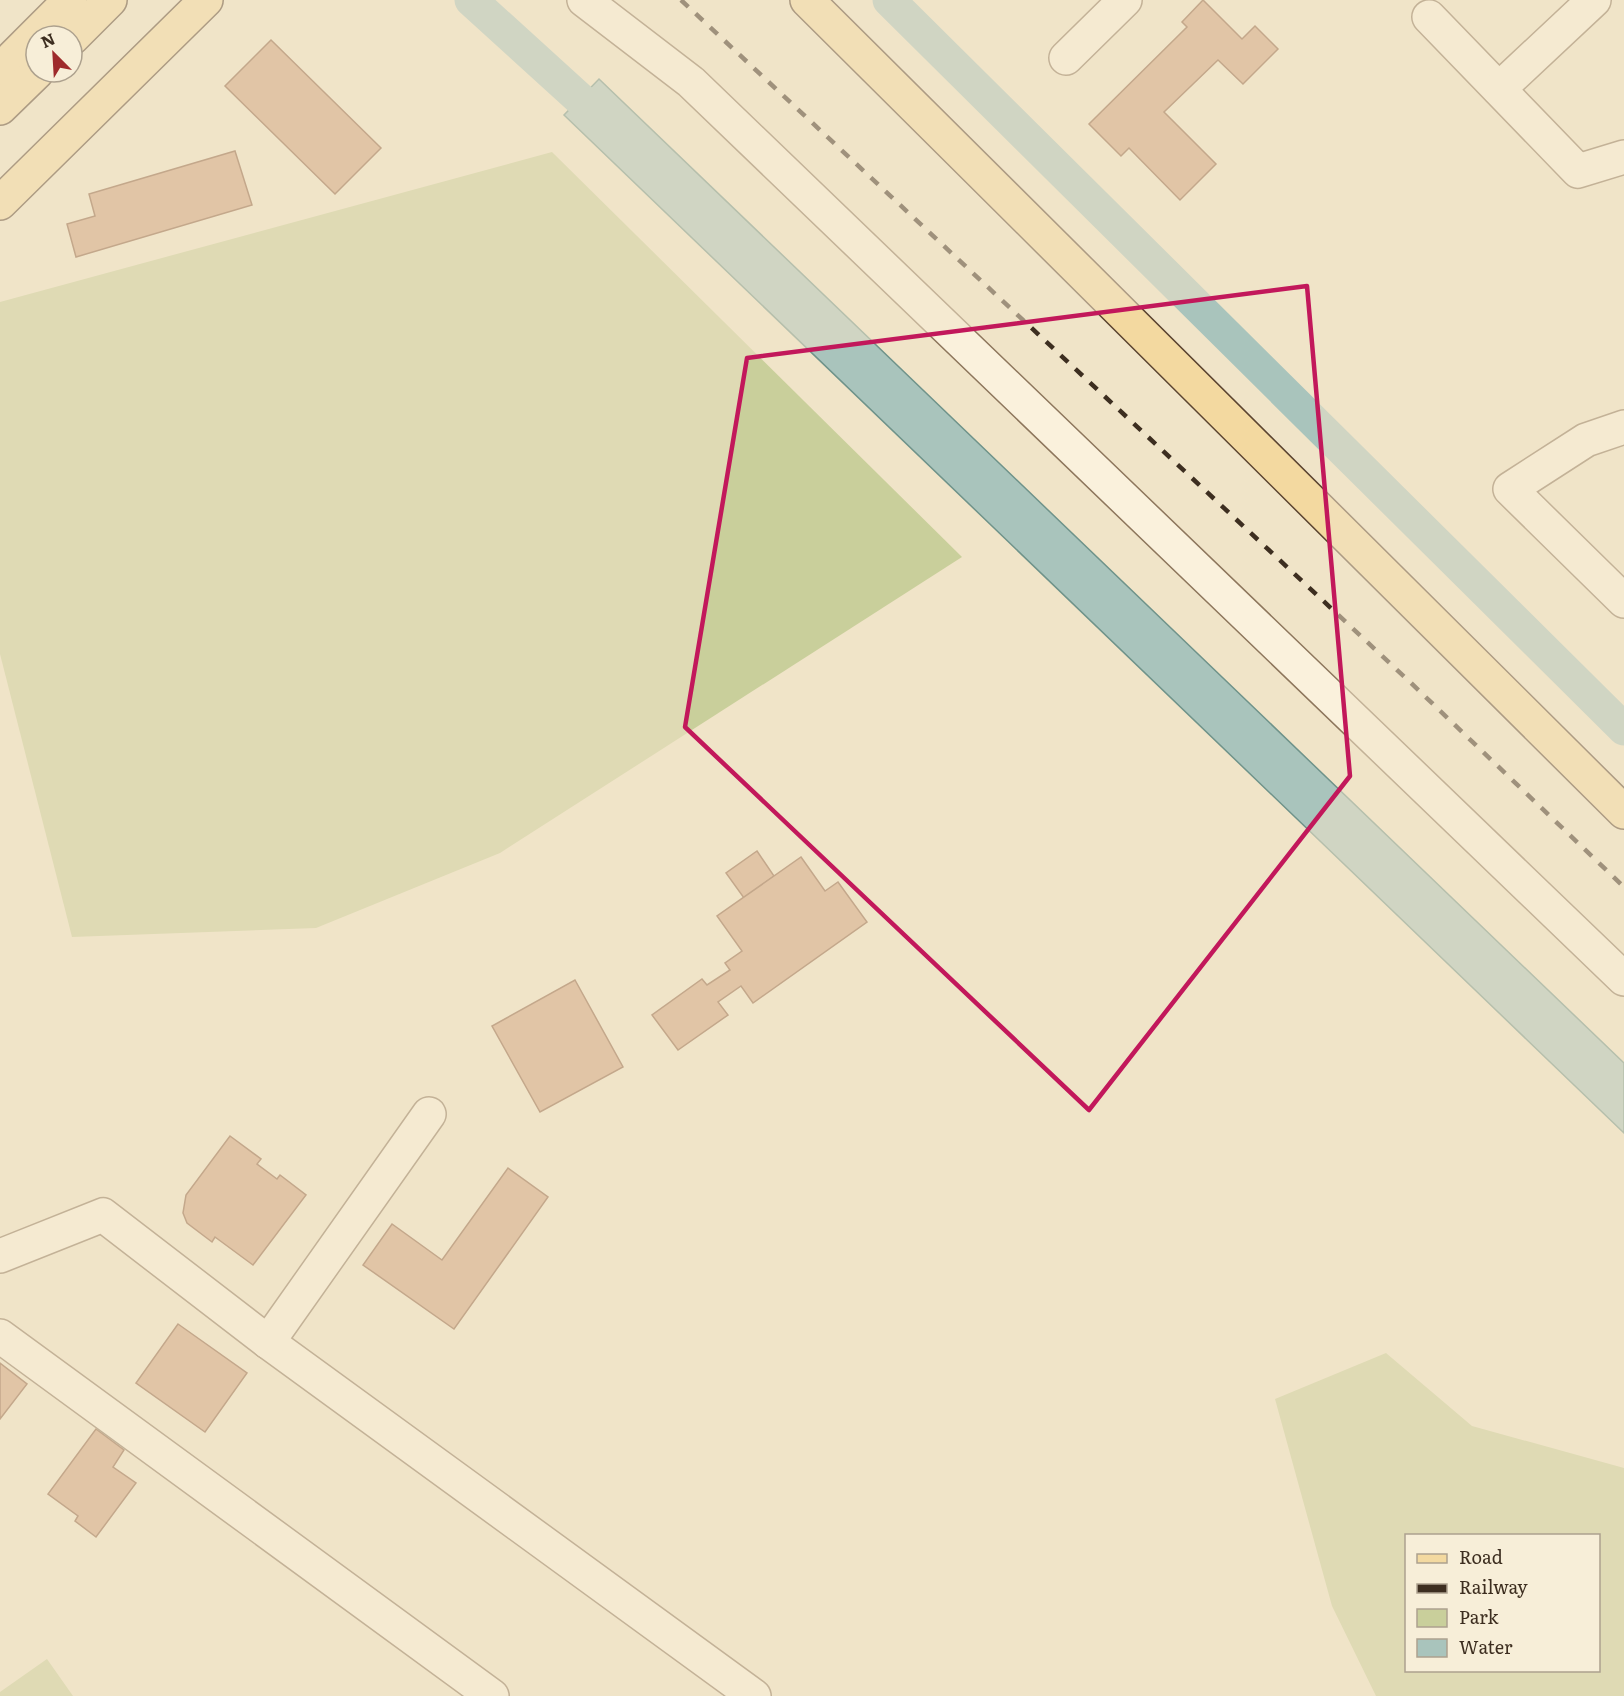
<svg xmlns="http://www.w3.org/2000/svg" width="1624" height="1696" viewBox="0 0 1624 1696" font-family="Literata,serif">
  <style>
    .green { fill: #c9cf9b; fill-rule: evenodd }
    .water { fill: #a9c4bc; stroke: #6f938a; stroke-width: 1.5 }
    .lines { fill: none; stroke-linecap: round; stroke-linejoin: round }
    .canal { stroke: #a9c4bc; stroke-width: 33 }
    .building { fill: #cf9f7d; stroke: #8d5f41; stroke-width: 1.5 }
    .minor-casing { stroke: #8d765c; stroke-width: 36 }
    .major-casing { stroke: #5b4430; stroke-width: 36 }
    .minor { stroke: #faf1dc; stroke-width: 33 }
    .major { stroke: #f3d9a0; stroke-width: 33 }
    .rail { stroke: #3d2e20; stroke-width: 4.5; stroke-dasharray: 10 10; stroke-linecap: butt }
    .marked { fill: none; stroke: #c2185b; stroke-width: 4.5; stroke-linejoin: round }
  </style>
  <rect width="100%" height="100%" fill="#f0e4c8"/>
  <g class="green">
    <polygon points="552,152 962,557 500,853 316,928 72,937 0,654 0,302"/>
    <path d="M1386,1353L1472,1426L1624,1468V1696H1376L1332,1606L1275,1399ZM1406,1536H1598V1670H1406Z"/>
    <polygon points="47,1659 73,1696 0,1696 0,1692"/>
  </g>
  <polygon class="water" points="599,79 1624,1063 1624,1133 564,115"/>
  <g class="lines">
    <g class="canal">
      <polyline points="471,0 614,130"/>
      <polyline points="889,0 1624,729"/>
    </g>
  </g>
  <g class="building">
    <polygon points="1203,0 1242,39 1255,26 1278,49 1243,84 1218,60 1164,112 1216,164 1180,200 1129,148 1121,156 1089,124 1187,27 1182,22"/>
    <polygon points="271,40 381,148 335,194 225,86"/>
    <polygon points="235,151 252,205 76,257 67,224 95,216 89,194"/>
    <polygon points="757,851 774,876 744,898 726,873"/>
    <polygon points="801,857 825,891 838,882 867,922 753,1003 741,986 718,1002 728,1015 678,1050 652,1015 702,979 707,985 730,970 725,963 742,951 717,916"/>
    <polygon points="575,980 623,1067 540,1112 492,1026"/>
    <polygon points="230,1136 261,1159 257,1164 277,1179 280,1175 306,1195 253,1265 215,1237 212,1242 187,1223 183,1213 186,1195"/>
    <polygon points="508,1168 548,1197 454,1329 363,1265 392,1224 442,1260"/>
    <polygon points="178,1324 247,1373 205,1432 136,1383"/>
    <polygon points="0,1363 27,1384 0,1419"/>
    <polygon points="96,1429 124,1450 113,1467 136,1483 96,1537 75,1521 78,1516 48,1494"/>
  </g>
  <g class="lines">
    <g class="minor-casing">
      <g id="minor">
        <polyline points="584,0 691,82 1624,979"/>
        <polyline points="1429,17 1578,171 1624,157"/>
        <polyline points="1066,58 1125,0"/>
        <polyline points="1499,89 1594,0"/>
        <polyline points="1624,427 1586,440 1510,489 1624,601"/>
        <polyline points="0,1256 103,1215 268,1342 754,1696"/>
        <polyline points="0,1336 492,1696"/>
        <polyline points="268,1342 429,1114"/>
      </g>
    </g>
    <g class="major-casing">
      <g id="major">
        <polyline points="807,0 1624,812"/>
        <polyline points="72,38 110,0"/>
        <polyline points="0,70 70,0"/>
        <polyline points="0,108 37,72"/>
        <polyline points="0,203 206,0"/>
      </g>
    </g>
    <use href="#minor" class="minor"/>
    <use href="#major" class="major"/>
    <polyline class="rail" points="681,0 1411,683 1624,887"/>
  </g>
  <path d="M0 0H1624V1696H0ZM1307,286L1350,776L1089,1110L685,727L747,358Z" fill="#f0e4c8" fill-opacity=".55" fill-rule="evenodd"/>
  <path class="marked" d="M1307,286L1350,776L1089,1110L685,727L747,358Z"/>
  <rect x="1405" y="1534" width="195" height="138" fill="#f7eed8" stroke="#ada18e" stroke-width="1.5"/>
  <rect x="1417" y="1554" width="30" height="9" fill="#f3d9a0" stroke="#ada18e" stroke-width="1.5"/>
  <text x="1459" y="1564" font-size="18" fill="#3d2e20">Road</text>
  <rect x="1417" y="1584" width="30" height="9" fill="#3d2e20" stroke="#ada18e" stroke-width="1.5"/>
  <text x="1459" y="1594" font-size="18" fill="#3d2e20">Railway</text>
  <rect x="1417" y="1609" width="30" height="18" fill="#c9cf9b" stroke="#ada18e" stroke-width="1.5"/>
  <text x="1459" y="1624" font-size="18" fill="#3d2e20">Park</text>
  <rect x="1417" y="1639" width="30" height="18" fill="#a9c4bc" stroke="#ada18e" stroke-width="1.5"/>
  <text x="1459" y="1654" font-size="18" fill="#3d2e20">Water</text>
  <g transform="translate(54 54) rotate(336)"><circle r="28" fill="#f7eed8" stroke="#ada18e" stroke-width="1.5"/>
  <path d="M0-4.5L10 22L0 15L-10 22Z" fill="#9e2a2b"/>
  <text y="-9" font-size="16" font-weight="bold" text-anchor="middle" fill="#3d2e20">N</text>
  </g>
</svg>
